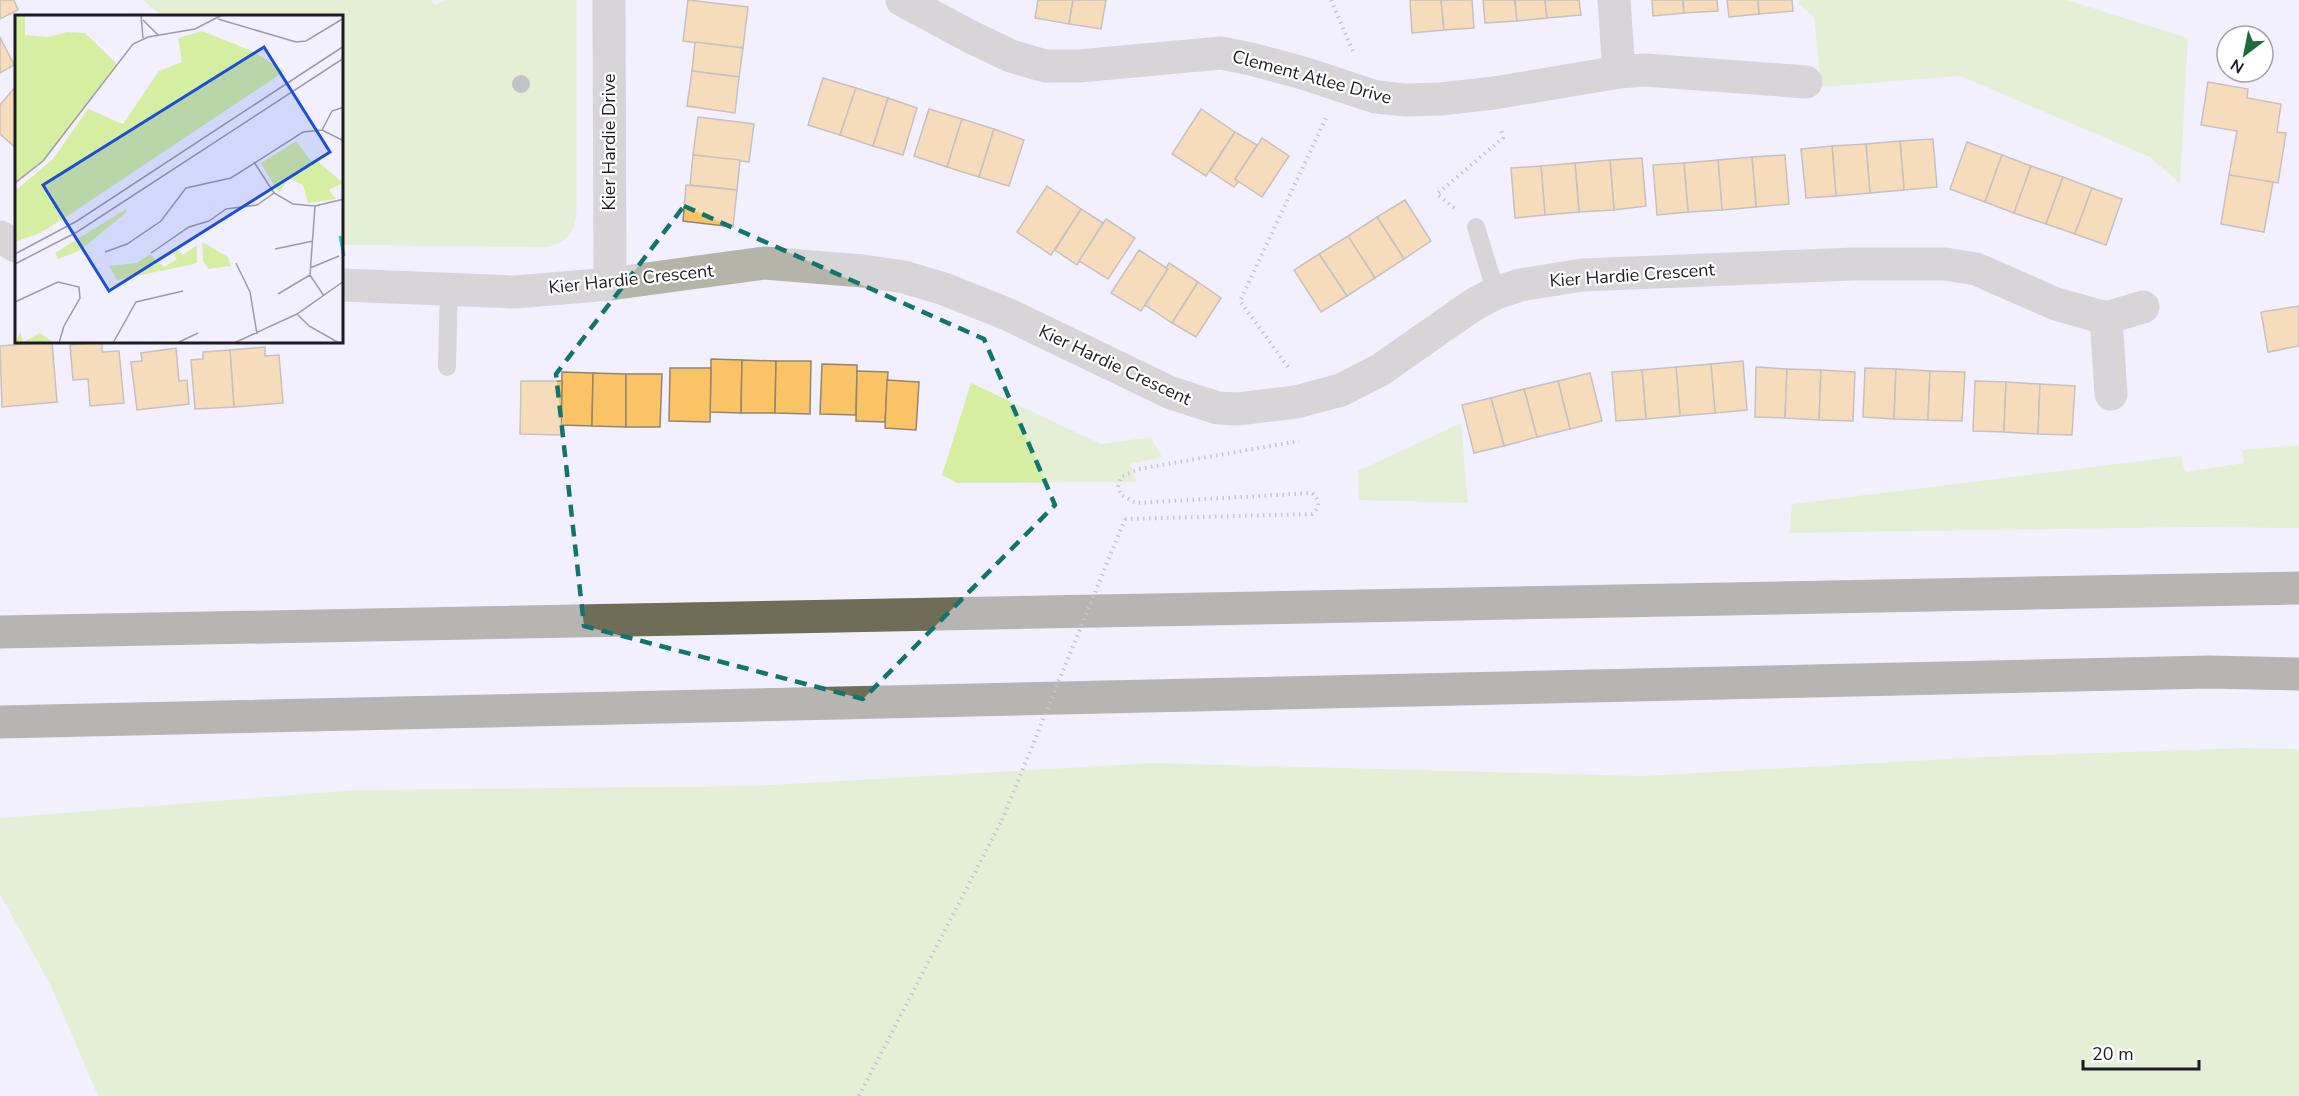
<svg xmlns="http://www.w3.org/2000/svg" width="2299" height="1096" viewBox="0 0 2299 1096" font-family="'Nunito Sans',sans-serif">
  <style>
    .green { fill: #d6eea2 }
    .building { fill: #fac366; stroke: #938671; stroke-width: 1.5 }
    .lines { fill: none; stroke-linecap: round; stroke-linejoin: round }
    .path { stroke: #908f9b; stroke-width: 4; stroke-dasharray: 1.5 4.5; stroke-linecap: butt }
    .service { stroke: #b5b4a9; stroke-width: 18 }
    .minor { stroke: #b5b4a9; stroke-width: 33 }
    .motorway { stroke: #6f6d56; stroke-width: 33 }
    .path-bridge { stroke: #908f9b; stroke-width: 4; stroke-dasharray: 1.5 4.5; stroke-linecap: butt }
    .tree { fill: #888d7e }
    .marked { fill: none; stroke: #0f766e; stroke-width: 4.5; stroke-dasharray: 12 8; stroke-linejoin: round }
    .labels { text-anchor: middle; stroke-width: 4.5; stroke-linejoin: round; paint-order: stroke }
    .street-label { font-size: 18px; fill: #1d1c24; stroke: #fff }
    .inset-river { fill: none; stroke: #27cbe1; stroke-width: 3 }
    .inset-road { fill: none; stroke: #9d9ba7; stroke-width: 1.5 }
    .view { fill: #1d4ed8; fill-opacity: 0.15; stroke: #1d4ed8; stroke-width: 3 }
    .inset-edge { fill: none; stroke: #1d1c24; stroke-width: 3 }
  </style>
  <rect width="100%" height="100%" fill="#f2f0ff"/>
  <g class="green">
    <path d="M142,0H431L435,5L446,0H577V207C575,232 572,239 548,247L342,245V16H163Z"/>
    <polygon points="1799,0 2067,0 2188,38 2180,184 2150,157 1960,76 1821,87 1814,17 1798,4"/>
    <polygon points="971,383 1101,444 1151,437 1162,457 1130,464 1137,482 957,483 942,475"/>
    <polygon points="1461,423 1468,503 1359,500 1358,471"/>
    <polygon points="2299,445 2299,528 2193,527 1789,533 1792,504 2181,456 2185,472 2244,463 2242,450"/>
    <polygon points="2243,748 2299,749 2299,1096 98,1096 51,986 0,894 0,818 356,790 752,786 1153,763 1644,776 1982,757"/>
  </g>
  <g class="building">
    <polygon points="0,0 14,0 18,10 0,19"/>
    <polygon points="688,0 748,7 743,48 683,41"/>
    <polygon points="1038,0 1073,0 1069,24 1035,18"/>
    <polygon points="1073,0 1106,0 1101,29 1069,24"/>
    <polygon points="1410,0 1441,0 1444,30 1412,33"/>
    <polygon points="1441,0 1472,0 1474,28 1444,30"/>
    <polygon points="1483,0 1515,0 1517,21 1485,23"/>
    <polygon points="1515,0 1545,0 1547,18 1517,21"/>
    <polygon points="1545,0 1579,0 1581,15 1547,18"/>
    <polygon points="1652,0 1683,0 1684,13 1653,16"/>
    <polygon points="1683,0 1717,0 1718,11 1684,13"/>
    <polygon points="1727,0 1758,0 1759,14 1729,17"/>
    <polygon points="1758,0 1792,0 1793,11 1759,14"/>
    <polygon points="0,37 14,65 0,73"/>
    <polygon points="695,42 743,48 739,77 692,71"/>
    <polygon points="692,71 739,77 735,113 687,106"/>
    <polygon points="823,78 856,88 840,135 808,125"/>
    <polygon points="2208,82 2248,89 2247,98 2281,104 2277,132 2286,133 2278,183 2229,175 2237,131 2201,125"/>
    <polygon points="15,87 16,88 16,148 0,134 0,105"/>
    <polygon points="856,88 888,98 873,146 840,135"/>
    <polygon points="888,98 917,108 903,155 873,146"/>
    <polygon points="929,109 962,119 947,167 914,156"/>
    <polygon points="1201,109 1235,132 1206,176 1172,154"/>
    <polygon points="698,117 754,124 749,162 693,155"/>
    <polygon points="962,119 994,129 979,177 947,167"/>
    <polygon points="994,129 1024,140 1009,186 979,177"/>
    <polygon points="1235,132 1257,145 1235,179 1239,181 1234,187 1210,171"/>
    <polygon points="1262,138 1289,156 1262,197 1235,179"/>
    <polygon points="1933,139 1937,187 1904,190 1900,141"/>
    <polygon points="1900,141 1904,190 1870,193 1866,144"/>
    <polygon points="1967,142 2002,155 1985,202 1950,189"/>
    <polygon points="1866,144 1870,193 1836,196 1832,146"/>
    <polygon points="1832,146 1836,196 1806,198 1801,149"/>
    <polygon points="693,155 740,160 737,190 690,185"/>
    <polygon points="1785,155 1789,204 1756,207 1752,157"/>
    <polygon points="2002,155 2031,166 2014,213 1985,202"/>
    <polygon points="1752,157 1756,207 1722,210 1718,160"/>
    <polygon points="1642,158 1646,206 1614,210 1610,160"/>
    <polygon points="1610,160 1614,210 1579,212 1575,163"/>
    <polygon points="1718,160 1722,210 1688,212 1684,163"/>
    <polygon points="1575,163 1579,212 1545,215 1541,166"/>
    <polygon points="1684,163 1688,212 1657,215 1653,165"/>
    <polygon points="1541,166 1545,215 1515,218 1511,168"/>
    <polygon points="2031,166 2063,177 2046,224 2014,213"/>
    <polygon points="2229,175 2273,182 2264,232 2221,224"/>
    <polygon points="2063,177 2092,188 2075,234 2046,224"/>
    <polygon points="686,185 737,190 733,227 683,221"/>
    <polygon points="1047,186 1081,209 1051,255 1017,232"/>
    <polygon points="2092,188 2122,199 2106,245 2075,234"/>
    <polygon points="1405,200 1431,241 1404,259 1377,217"/>
    <polygon points="1081,209 1103,223 1077,265 1055,250"/>
    <polygon points="1377,217 1404,259 1375,278 1348,236"/>
    <polygon points="1106,219 1135,238 1108,279 1079,261"/>
    <polygon points="1348,236 1375,278 1347,296 1319,254"/>
    <polygon points="1139,250 1168,269 1141,311 1111,293"/>
    <polygon points="1319,254 1347,296 1321,312 1294,270"/>
    <polygon points="1169,263 1198,282 1172,323 1145,305 1168,269 1166,268"/>
    <polygon points="1198,282 1221,298 1196,337 1172,323"/>
    <polygon points="2299,306 2299,346 2268,352 2261,312"/>
    <polygon points="52,342 57,402 2,407 0,346"/>
    <polygon points="102,342 102,352 119,351 124,403 90,406 88,379 73,380 70,345"/>
    <polygon points="265,347 265,356 279,355 283,403 234,407 230,350"/>
    <polygon points="176,348 179,381 187,380 189,404 137,410 131,362 142,361 141,353"/>
    <polygon points="230,350 234,407 195,409 191,360 203,359 203,352"/>
    <polygon points="711,359 742,360 741,413 710,412"/>
    <polygon points="742,360 776,361 775,413 741,413"/>
    <polygon points="776,361 811,361 810,414 775,413"/>
    <polygon points="1743,361 1747,410 1715,413 1711,364"/>
    <polygon points="822,364 857,365 856,415 820,414"/>
    <polygon points="1711,364 1715,413 1680,416 1676,367"/>
    <polygon points="1676,367 1680,416 1646,419 1642,370"/>
    <polygon points="1756,367 1787,369 1785,418 1755,417"/>
    <polygon points="670,368 711,368 710,422 669,421"/>
    <polygon points="1865,368 1896,369 1894,419 1863,417"/>
    <polygon points="1787,369 1821,370 1819,420 1785,418"/>
    <polygon points="1896,369 1930,371 1928,420 1894,419"/>
    <polygon points="1642,370 1646,419 1616,421 1612,372"/>
    <polygon points="1821,370 1855,372 1853,421 1819,420"/>
    <polygon points="857,371 888,372 885,422 856,421"/>
    <polygon points="1930,371 1965,372 1962,421 1928,420"/>
    <polygon points="562,372 593,373 592,426 561,425"/>
    <polygon points="593,373 626,374 626,427 592,426"/>
    <polygon points="1590,373 1602,421 1570,429 1558,381"/>
    <polygon points="626,374 662,374 660,427 626,427"/>
    <polygon points="887,380 919,382 916,430 885,428"/>
    <polygon points="521,381 562,381 561,435 520,434"/>
    <polygon points="1558,381 1570,429 1537,437 1524,389"/>
    <polygon points="1975,381 2006,382 2004,432 1973,431"/>
    <polygon points="2006,382 2040,384 2038,434 2004,432"/>
    <polygon points="2040,384 2075,386 2072,435 2038,434"/>
    <polygon points="1524,389 1537,437 1504,446 1491,398"/>
    <polygon points="1491,398 1504,446 1474,453 1462,405"/>
  </g>
  <g class="lines">
    <g class="path">
      <polyline points="1331,0 1353,51"/>
      <polyline points="1454,208 1437,194 1503,138 1501,129"/>
      <polyline points="1288,367 1240,301 1326,118"/>
      <path d="M1125,519L1312,514C1320,508 1320,500 1312,493L1136,503L1121,495L1118,487L1121,477L1139,469L1299,441"/>
      <polyline points="859,1096 1002,820"/>
    </g>
    <g class="service">
      <polyline points="1476,227 1496,293"/>
      <polyline points="447,367 449,288"/>
    </g>
    <g class="minor">
      <polyline points="609,0 610,284"/>
      <polyline points="902,0 971,37 1011,56 1045,66 1079,66 1221,53 1251,59 1303,73 1376,97 1406,100 1440,99 1494,93 1619,72 1645,70 1806,82"/>
      <polyline points="1614,0 1619,72"/>
      <polyline points="0,237 16,246"/>
      <polyline points="342,285 515,292 610,284 764,263 863,271 904,277 944,289 1007,314 1171,393 1218,408 1238,409 1296,402 1341,390 1380,370 1473,305 1496,293 1520,285 1582,275 1853,264 1945,264 1976,269 2056,304 2106,318 2143,307"/>
      <polyline points="2106,318 2111,394"/>
    </g>
    <g class="motorway">
      <polyline points="0,632 2299,588"/>
      <polyline points="0,722 2209,672 2299,674"/>
    </g>
    <polyline class="path-bridge" points="1002,820 1125,519"/>
  </g>
  <circle class="tree" cx="521" cy="84" r="9"/>
  <path d="M0 0H2299V1096H0ZM684,206L984,339L1055,505L863,699L584,626L556,374Z" fill="#f2f0ff" fill-opacity=".55" fill-rule="evenodd"/>
  <path class="marked" d="M684,206L984,339L1055,505L863,699L584,626L556,374Z"/>
  <g class="labels">
    <g class="street-label">
      <text transform="translate(1312 77) rotate(15)" y="6">Clement Atlee Drive</text>
      <text transform="translate(609 142) rotate(-90)" y="6">Kier Hardie Drive</text>
      <text transform="translate(1632 275) rotate(-4)" y="6">Kier Hardie Crescent</text>
      <text transform="translate(631 279) rotate(-6)" y="6">Kier Hardie Crescent</text>
      <text transform="translate(1115 365) rotate(25)" y="6">Kier Hardie Crescent</text>
    </g>
  </g>
  <g transform="translate(15 15)">
    <rect width="328" height="328" fill="#f2f0ff"/>
    <path d="M0,0H10V20L33,22L52,17L70,18L102,49L28,146L0,168ZM187,16L237,36L270,56L54,200L25,218L0,227V176L38,144L73,94L108,109L144,56L167,47L163,23ZM281,126L295,145L302,146L328,168L314,175L321,184L293,188L288,170L273,163L265,177L261,174L246,148ZM111,194L112,197L64,236L43,244L40,238ZM187,227L213,242L216,251L193,254L188,246ZM182,230V248L174,250L102,265L94,251L122,248L135,239L149,252L162,244L158,238L162,234L168,240ZM5,317L8,327L25,318L39,328H0Z" fill="#d6eea2"/>
    <path class="inset-river" d="M325,221L329,241"/>
    <path class="inset-road" d="M126,0L128,23M203,4L281,27L291,26L329,3M128,5L143,20M307,115L317,96L329,92M239,147L259,178L278,189L300,191L329,184M0,168L28,146L118,29L133,22L180,14L207,0M300,191L295,260L309,281M260,234L298,226M90,237L112,229L146,206L171,173L216,163L288,117L307,115L329,126M136,238L174,212L194,206L211,194L242,190L259,178M0,239L62,206L329,31M221,248L235,277L242,319M0,249L62,217L329,43M295,253L324,241M263,279L295,260M0,287L43,267L64,272L65,283L49,311L44,328M282,299L294,311L324,328M98,328L121,287L168,276M162,328L183,318M219,328L282,299L329,266"/>
    <path class="view" d="M249,32L315,137L94,276L28,170Z"/>
    <rect width="328" height="328" class="inset-edge"/>
  </g>
  <g transform="translate(2245 54) rotate(212)"><circle r="28" fill="#ffffff" stroke="#a5a4a7" stroke-width="1.5"/>
  <path d="M0-4.5L10 22L0 15L-10 22Z" fill="#1e6b3b"/>
  <text y="-9" font-size="16" font-weight="bold" text-anchor="middle" fill="#1d1c24">N</text>
  </g>
  <path d="M2083 1060v9h116v-9" fill="none" stroke="#1d1c24" stroke-width="3"/>
  <text x="2092" y="1060" font-size="18" fill="#1d1c24" stroke="#ffffff" stroke-width="4.5" paint-order="stroke">20 m</text>
</svg>
